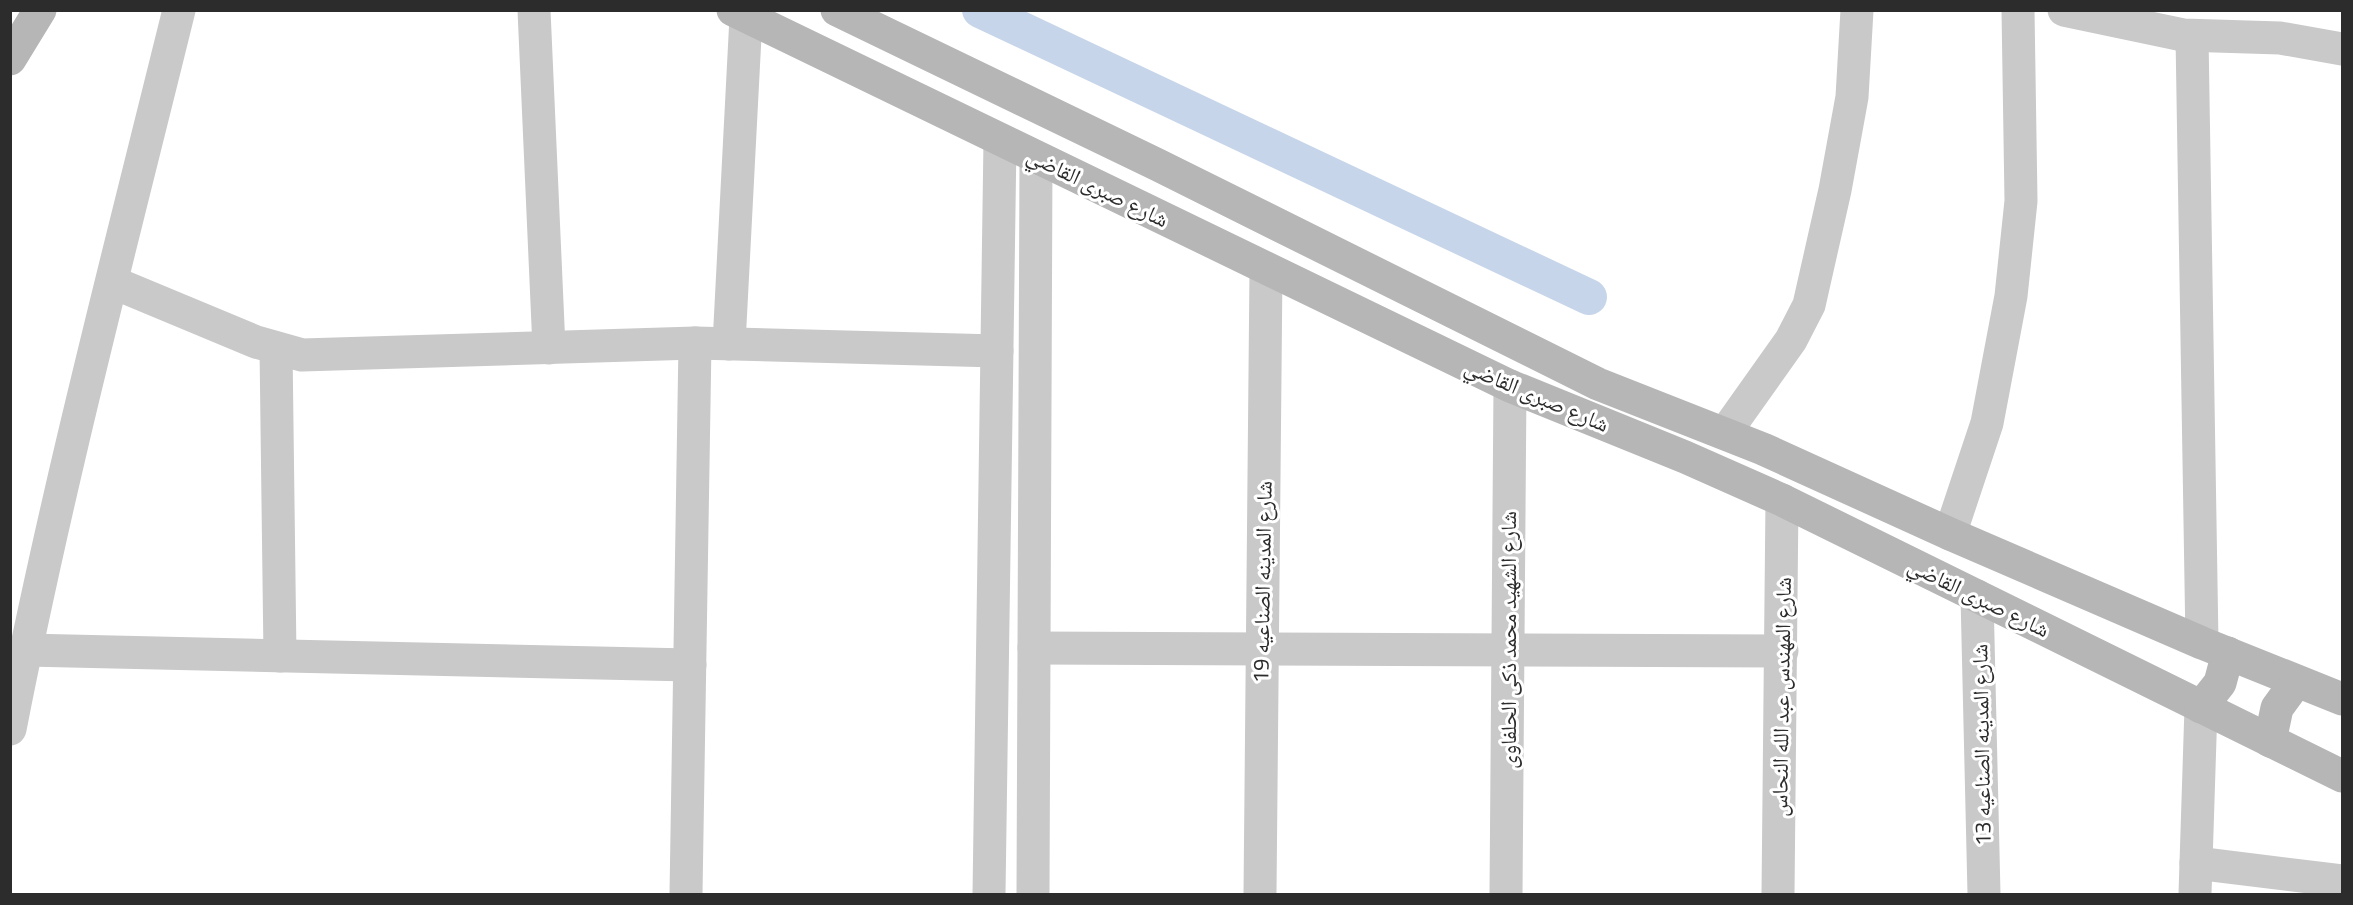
<svg xmlns="http://www.w3.org/2000/svg" width="2353" height="905" viewBox="0 0 2353 905" font-family="'Titillium Web','Noto Naskh Arabic',sans-serif">
  <style>
    .lines { fill: none; stroke-linecap: round; stroke-linejoin: round }
    .canal { stroke: #c6d5e9; stroke-width: 36 }
    .street { stroke: #c9c9c9; stroke-width: 33 }
    .secondary { stroke: #b6b6b6; stroke-width: 33 }
    .labels { text-anchor: middle; stroke-width: 6; stroke-linejoin: round; paint-order: stroke }
    .street-label { font-size: 22px; fill: #2c2c2c; stroke: #fff }
  </style>
  <rect width="100%" height="100%" fill="#fff"/>
  <g class="lines">
    <polyline class="canal" points="980,10 1589,297"/>
    <g class="street">
      <polyline points="534,10 549,348"/>
      <polyline points="2064,10 2183,35 2280,38 2342,49"/>
      <polyline points="2192,36 2202,643"/>
      <polyline points="112,282 256,342 302,355 695,343 997,351"/>
      <polyline points="729,344 746,17"/>
      <polyline points="276,348 280,656"/>
      <polyline points="1725,433 1791,340 1809,305 1835,190 1852,97 1857,10"/>
      <polyline points="1950,534 1987,423 2011,296 2021,201 2018,10"/>
      <polyline points="1977,596 1984,894"/>
      <polyline points="1034,648 1782,651"/>
      <polyline points="26,650 690,665"/>
      <path d="M10,729C57,488 120,249 179,10"/>
      <polyline points="2196,863 2342,881"/>
      <polyline points="686,894 695,343"/>
      <polyline points="989,894 1000,140"/>
      <polyline points="1033,894 1036,158"/>
      <polyline points="1260,894 1266,269"/>
      <polyline points="1506,894 1510,386"/>
      <polyline points="1778,894 1782,500"/>
      <polyline points="2195,894 2201,707"/>
    </g>
    <g class="secondary">
      <polyline points="733,10 1510,386 1685,457 1782,500 2342,776"/>
      <polyline points="837,10 1158,165 1598,384 1763,449 1950,534 2202,643 2342,699"/>
      <polyline points="10,59 40,10"/>
      <polyline points="2201,707 2220,683 2228,653"/>
      <polyline points="2270,741 2277,708 2296,682"/>
    </g>
  </g>
  <g class="labels">
    <g class="street-label">
      <text transform="translate(1098 187) rotate(26)" y="8">شارع صبرى القاضي</text>
      <text transform="translate(1537 395) rotate(23)" y="8">شارع صبرى القاضي</text>
      <text transform="translate(1262 582) rotate(-89)" y="8">شارع المدينه الصناعيه 19</text>
      <text transform="translate(1979 597) rotate(26)" y="8">شارع صبرى القاضي</text>
      <text transform="translate(1508 640) rotate(-90)" y="8">شارع الشهيد محمد ذكى الحلفاوى</text>
      <text transform="translate(1781 697) rotate(-89)" y="8">شارع المهندس عبد الله النحاس</text>
      <text transform="translate(1981 745) rotate(-91)" y="8">شارع المدينه الصناعيه 13</text>
    </g>
  </g>
  <rect width="2353" height="905" fill="none" stroke="#2c2c2c" stroke-width="24"/>
</svg>
